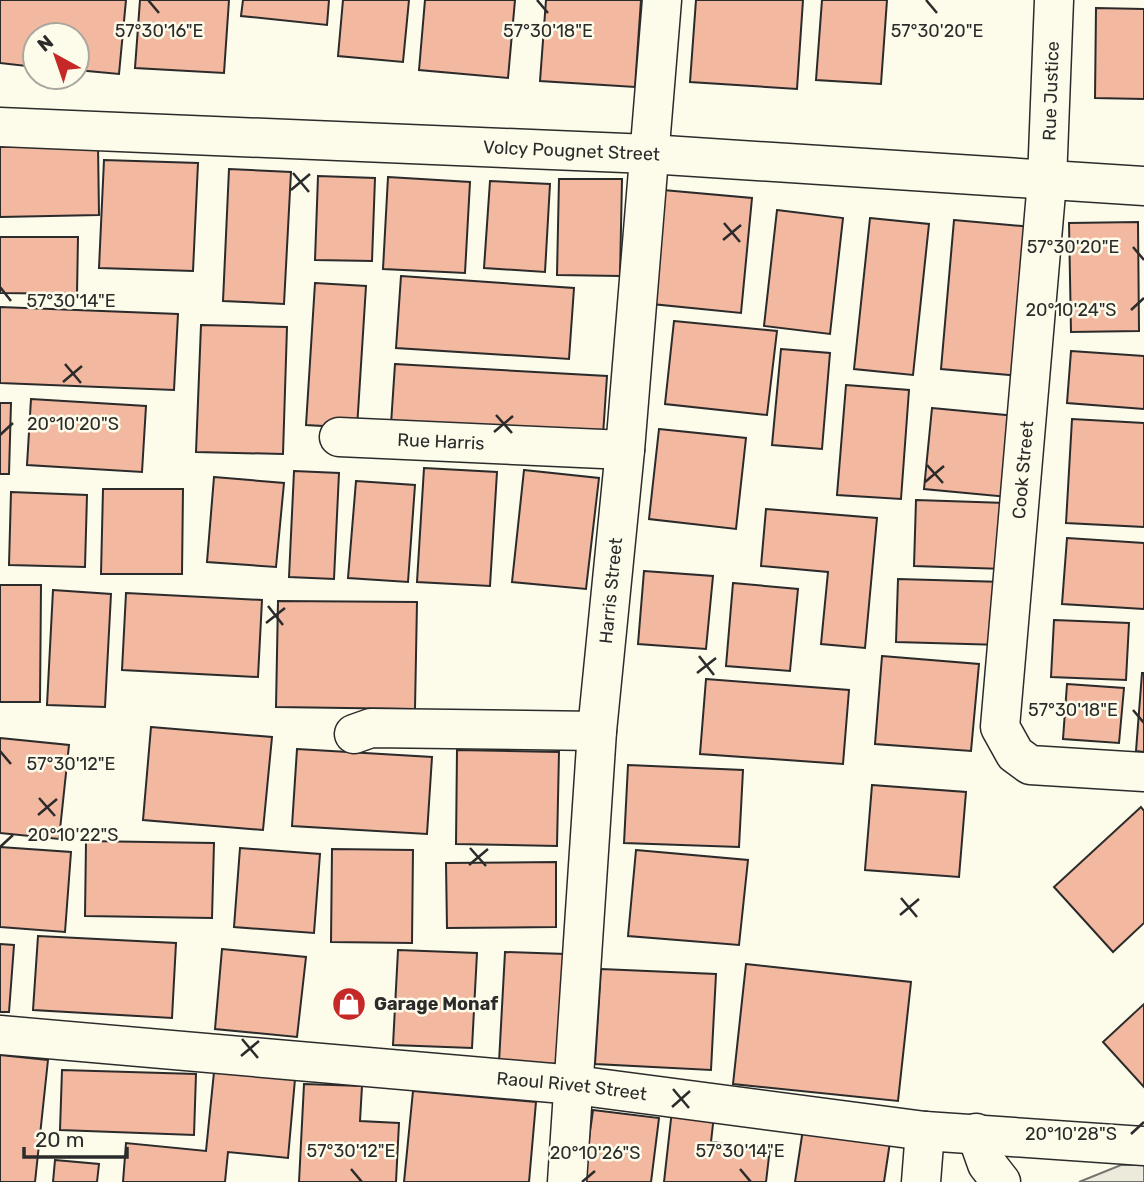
<svg xmlns="http://www.w3.org/2000/svg" width="1144" height="1182" viewBox="0 0 1144 1182" font-family="Rubik,sans-serif">
  <style>
    .green { fill: #ecebdb; stroke: #74746e; stroke-width: 2 }
    .building { fill: #f2b8a0; stroke: #2b2b2b; stroke-width: 2 }
    .lines { fill: none; stroke-linecap: round; stroke-linejoin: round }
    .minor-casing { stroke: #2b2b2b; stroke-width: 41 }
    .major-casing { stroke: #2b2b2b; stroke-width: 41 }
    .minor { stroke: #fdfbea; stroke-width: 38 }
    .major { stroke: #fdfbea; stroke-width: 38 }
    .ticks { fill: none; stroke: #2b2b2b; stroke-width: 2.5 }
    .labels { text-anchor: middle; stroke-width: 5; stroke-linejoin: round; paint-order: stroke }
    .street-label { font-size: 18px; fill: #2b2b2b; stroke: #fdfbea }
    .poi-label { font-size: 18px; font-weight: bold; fill: #2b2b2b; stroke: #fdfbea; text-anchor: start }
    .ticks-label { font-size: 18px; text-anchor: middle; fill: #2b2b2b; stroke: #fdfbea; stroke-width: 5; stroke-linejoin: round; paint-order: stroke }
  </style>
  <rect width="100%" height="100%" fill="#fdfbea"/>
  <polygon class="green" points="1121,1165 1144,1165 1144,1182 1079,1182"/>
  <g class="building">
    <polygon points="0,0 126,0 119,74 77,70 77,35 35,35 35,67 0,63"/>
    <polygon points="140,0 229,0 224,73 135,68"/>
    <polygon points="243,0 329,0 327,25 241,16"/>
    <polygon points="343,0 409,0 403,62 338,56"/>
    <polygon points="425,0 515,0 508,78 419,70"/>
    <polygon points="546,0 641,0 635,87 540,81"/>
    <polygon points="696,0 803,0 797,89 690,82"/>
    <polygon points="822,0 887,0 881,84 816,80"/>
    <polygon points="1096,8 1144,9 1144,99 1095,98"/>
    <polygon points="98,144 99,215 0,217 0,147"/>
    <polygon points="104,160 198,163 193,271 99,268"/>
    <polygon points="229,169 291,172 284,304 223,301"/>
    <polygon points="318,176 375,178 372,261 315,260"/>
    <polygon points="388,177 470,182 465,273 383,269"/>
    <polygon points="559,179 622,179 620,276 557,275"/>
    <polygon points="490,181 550,184 545,272 484,268"/>
    <polygon points="663,190 752,198 741,313 652,304"/>
    <polygon points="777,210 843,218 830,334 764,326"/>
    <polygon points="870,218 929,224 913,375 854,369"/>
    <polygon points="954,220 1033,227 1020,376 941,369"/>
    <polygon points="1138,222 1139,331 1071,332 1069,223"/>
    <polygon points="0,237 78,237 77,294 0,293"/>
    <polygon points="401,276 574,288 569,359 396,348"/>
    <polygon points="315,283 366,286 357,428 306,425"/>
    <polygon points="0,307 178,314 174,390 0,383"/>
    <polygon points="674,321 777,331 767,415 665,404"/>
    <polygon points="201,325 287,327 283,454 196,452"/>
    <polygon points="781,349 830,353 822,449 772,445"/>
    <polygon points="1071,351 1144,356 1144,409 1067,403"/>
    <polygon points="395,364 607,376 603,435 391,424"/>
    <polygon points="846,385 909,390 901,499 837,495"/>
    <polygon points="31,399 146,406 142,472 27,465"/>
    <polygon points="0,403 11,403 9,474 0,474"/>
    <polygon points="932,408 1016,416 1008,497 924,489"/>
    <polygon points="1072,419 1144,423 1144,527 1066,523"/>
    <polygon points="659,429 746,438 736,529 649,519"/>
    <polygon points="424,468 497,472 490,586 417,582"/>
    <polygon points="524,470 599,478 586,589 512,582"/>
    <polygon points="294,471 339,473 334,579 289,577"/>
    <polygon points="214,477 284,483 276,567 207,562"/>
    <polygon points="356,481 415,485 408,582 348,578"/>
    <polygon points="103,489 183,489 182,574 101,574"/>
    <polygon points="11,492 87,495 85,567 9,565"/>
    <polygon points="916,500 1006,503 1004,569 914,566"/>
    <polygon points="766,509 877,518 865,648 821,644 828,572 761,566"/>
    <polygon points="1067,538 1144,543 1144,609 1062,604"/>
    <polygon points="644,571 713,576 706,649 638,644"/>
    <polygon points="898,579 1004,582 1002,645 896,642"/>
    <polygon points="733,583 798,589 790,671 726,666"/>
    <polygon points="0,585 41,585 40,702 0,702"/>
    <polygon points="53,590 111,594 105,707 47,705"/>
    <polygon points="126,593 262,600 258,677 122,670"/>
    <polygon points="278,601 417,602 415,709 276,707"/>
    <polygon points="1054,620 1129,623 1126,680 1051,677"/>
    <polygon points="882,656 979,664 971,751 875,744"/>
    <polygon points="1142,673 1144,673 1144,752 1136,751"/>
    <polygon points="706,679 849,690 843,764 700,754"/>
    <polygon points="1067,684 1124,688 1119,743 1063,739"/>
    <polygon points="151,727 272,737 263,830 143,820"/>
    <polygon points="0,738 69,745 59,839 0,833"/>
    <polygon points="297,749 432,757 427,834 292,826"/>
    <polygon points="457,750 559,752 557,846 456,844"/>
    <polygon points="628,765 743,770 739,847 624,843"/>
    <polygon points="872,785 966,792 959,877 865,870"/>
    <polygon points="1141,807 1144,811 1144,923 1113,952 1054,887"/>
    <polygon points="86,841 214,843 212,918 85,916"/>
    <polygon points="0,847 71,852 65,932 0,927"/>
    <polygon points="240,848 320,854 314,933 234,927"/>
    <polygon points="332,849 413,850 412,943 331,942"/>
    <polygon points="636,850 748,860 739,945 628,936"/>
    <polygon points="556,862 556,927 447,928 446,863"/>
    <polygon points="38,936 176,943 172,1018 33,1010"/>
    <polygon points="0,944 14,945 9,1012 0,1012"/>
    <polygon points="222,949 306,957 297,1037 215,1029"/>
    <polygon points="398,950 477,953 472,1048 393,1045"/>
    <polygon points="505,952 566,954 561,1064 499,1062"/>
    <polygon points="746,964 911,982 898,1101 733,1084"/>
    <polygon points="601,969 716,974 711,1070 595,1064"/>
    <polygon points="1144,1004 1144,1087 1103,1042"/>
    <polygon points="0,1055 48,1060 35,1182 0,1182"/>
    <polygon points="62,1070 196,1074 194,1135 60,1130"/>
    <polygon points="214,1072 295,1079 288,1158 228,1152 225,1182 123,1182 126,1143 206,1151"/>
    <polygon points="304,1084 362,1086 360,1121 399,1123 396,1182 299,1182"/>
    <polygon points="413,1091 536,1102 529,1182 404,1182"/>
    <polygon points="593,1110 659,1118 651,1182 583,1182"/>
    <polygon points="672,1110 714,1115 711,1142 770,1148 766,1182 664,1182"/>
    <polygon points="803,1129 890,1142 884,1182 795,1182"/>
    <polygon points="55,1160 99,1164 97,1182 53,1182"/>
  </g>
  <g class="lines">
    <g class="minor-casing">
      <g id="minor">
        <polyline points="1054,0 1047,181 1000,727 1015,754 1030,765 1144,772"/>
        <path id="s1" d="M339,437L625,450"/>
        <polyline points="354,734 371,728 597,731"/>
        <path id="s2" d="M0,1035L575,1085L925,1131L1144,1146"/>
        <polyline points="976,1133 987,1164 1001,1182"/>
        <path id="s3" d="M567,1182L597,731L625,450L662,0"/>
        <polyline points="921,1182 925,1131"/>
      </g>
    </g>
    <g class="major-casing">
      <g id="major">
        <path id="s4" d="M0,127L649,154L1144,186"/>
      </g>
    </g>
    <use href="#minor" class="minor"/>
    <use href="#major" class="major"/>
  </g>
  <path class="ticks" d="M148,0L159,13M537,0L548,13M926,0L937,13M293,173L309,192M291,190L310,174M724,223L740,242M723,240L741,225M1133,247L1144,260M0,287L11,301M1131,310L1144,298M65,364L81,383M63,382L82,366M496,415L512,433M494,432L513,416M0,435L13,423M927,465L943,483M925,482L944,466M268,606L283,625M266,623L285,608M699,656L714,675M697,673L716,658M1133,710L1144,723M0,751L11,764M39,798L55,816M38,815L57,799M0,847L13,835M470,848L486,866M469,865L488,849M901,898L917,917M900,915L919,899M242,1039L258,1058M241,1056L259,1041M673,1089L689,1108M672,1107L690,1091M1131,1134L1144,1122M351,1169L362,1182M740,1169L751,1182M582,1182L595,1171"/>
  <defs>
    <g id="shop-disc" transform="scale(1.75)"><circle r="9.5" fill="#c62828" stroke="#fdfbea"/><path d="M-5-2.5h2.3a2.7 3.5 0 0 1 5.4 0H5L5.5 6h-11ZM-1.5-2.5h3a1.5 2.3 0 0 0-3 0Z" fill="#fff"/></g>
  </defs>
  <g fill-rule="evenodd">
    <use href="#shop-disc" x="349" y="1004"/>
  </g>
  <g class="labels">
    <g class="street-label">
      <text transform="translate(1051 91) rotate(-88)" y="6">Rue Justice</text>
      <text dy="6" stroke="none"><textPath href="#s4" startOffset="572">Volcy Pougnet Street</textPath></text>
      <text dy="6" stroke="none"><textPath href="#s1" startOffset="102">Rue Harris</textPath></text>
      <text transform="translate(1023 470) rotate(-85)" y="6">Cook Street</text>
      <text dy="6" stroke="none"><textPath href="#s3" startOffset="593">Harris Street</textPath></text>
      <text dy="6" stroke="none"><textPath href="#s2" startOffset="574">Raoul Rivet Street</textPath></text>
    </g>
    <g class="poi-label">
      <text x="374" y="1010">Garage Monaf</text>
    </g>
  </g>
  <g class="ticks-label">
    <text x="159" y="37">57°30'16"E</text>
    <text x="937" y="37">57°30'20"E</text>
    <text x="548" y="37">57°30'18"E</text>
    <text x="1073" y="253">57°30'20"E</text>
    <text x="71" y="307">57°30'14"E</text>
    <text x="1071" y="316">20°10'24"S</text>
    <text x="73" y="430">20°10'20"S</text>
    <text x="1073" y="716">57°30'18"E</text>
    <text x="71" y="770">57°30'12"E</text>
    <text x="73" y="841">20°10'22"S</text>
    <text x="1071" y="1140">20°10'28"S</text>
    <text x="351" y="1157">57°30'12"E</text>
    <text x="740" y="1157">57°30'14"E</text>
    <text x="595" y="1159">20°10'26"S</text>
  </g>
  <g transform="translate(56 56) rotate(320)"><circle r="33" fill="#fdfbea" stroke="#a9a89e" stroke-width="2"/>
  <path d="M0-5L12 26L0 18L-12 26Z" fill="#c62828"/>
  <text y="-10" font-size="19" font-weight="bold" text-anchor="middle" fill="#2b2b2b">N</text>
  </g>
  <path d="M24 1147v10h103v-10" fill="none" stroke="#2b2b2b" stroke-width="3.5"/>
  <text x="35" y="1147" font-size="21" fill="#2b2b2b" stroke="#fdfbea" stroke-width="5" paint-order="stroke">20 m</text>
</svg>
